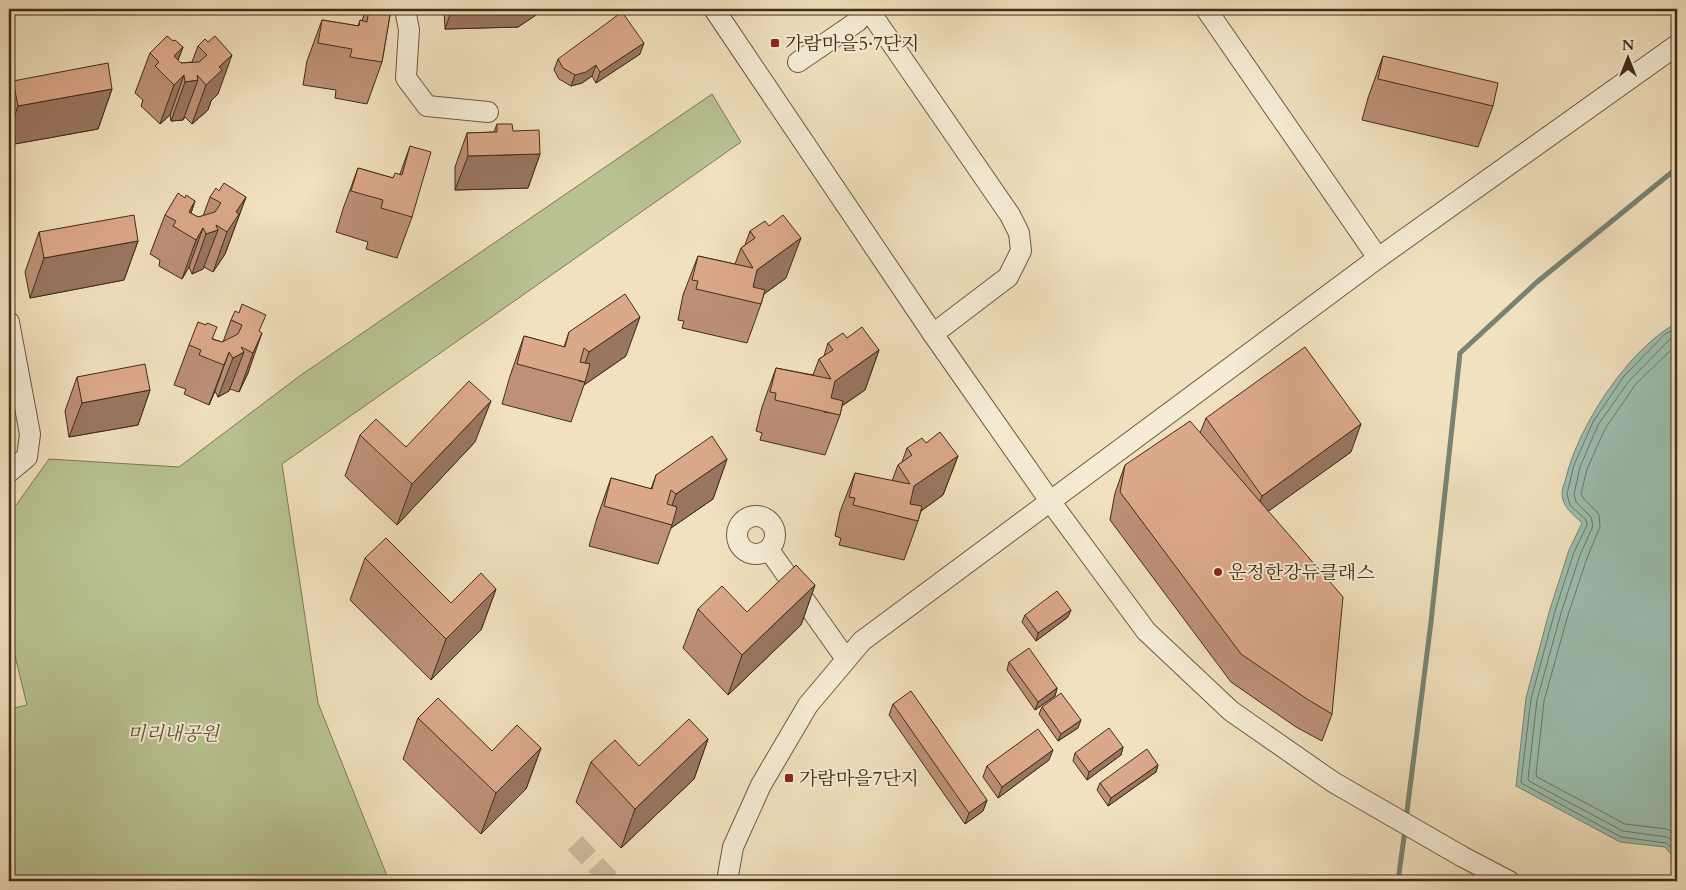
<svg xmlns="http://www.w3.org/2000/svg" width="1686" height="890" viewBox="0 0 1686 890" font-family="Cardo,'Noto Serif KR',serif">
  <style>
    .green { fill: #b9c392; stroke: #7d7856 }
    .water { fill: #9bbeaf; stroke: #778473 }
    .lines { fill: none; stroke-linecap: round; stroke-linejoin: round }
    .shore { stroke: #6e7664; stroke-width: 1 }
    .stream { stroke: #778473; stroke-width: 5 }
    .minor-tunnel { stroke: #cebd9d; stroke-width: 20; stroke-dasharray: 20 10; stroke-linecap: butt }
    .minor-casing { stroke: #6d5a42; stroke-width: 22 }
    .minor { stroke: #f6ecd5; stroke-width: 20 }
    .wall { fill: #bd9077; stroke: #412d19 }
    .shaded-wall { fill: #9a7661; stroke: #412d19 }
    .building { fill: #dca88a; stroke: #412d19 }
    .poi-dot { fill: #8f2418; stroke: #f6ecd5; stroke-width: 2 }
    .labels { text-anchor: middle; stroke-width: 4; stroke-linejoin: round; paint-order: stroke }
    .poi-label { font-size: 19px; fill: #412d19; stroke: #f6ecd5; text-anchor: start }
    .park-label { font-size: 19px; font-style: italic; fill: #5f5237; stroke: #f6ecd5 }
  </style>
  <rect width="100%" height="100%" fill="#f1e1be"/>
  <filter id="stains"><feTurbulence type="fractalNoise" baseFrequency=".004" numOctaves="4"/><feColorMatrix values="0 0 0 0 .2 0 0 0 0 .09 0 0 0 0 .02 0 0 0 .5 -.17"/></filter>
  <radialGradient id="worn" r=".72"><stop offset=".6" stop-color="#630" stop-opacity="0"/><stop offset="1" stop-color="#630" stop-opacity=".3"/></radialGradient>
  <polygon class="green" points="712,94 741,142 282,464 318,703 389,881 9,881 9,709 27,705 9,631 9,515 49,459 179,467 301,375"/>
  <path class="water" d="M1677,323V861L1665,847L1620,842L1516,786L1526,698L1550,609L1569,550L1582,523C1573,514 1562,507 1562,493C1562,488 1565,482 1566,478C1578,426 1630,347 1677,323Z"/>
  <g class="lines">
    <g class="shore">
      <polyline points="1677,328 1665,334 1624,376 1593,422 1574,465 1567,494 1570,505 1586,520 1587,525 1574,552 1555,611 1531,699 1521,782 1523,784 1621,837 1666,843 1677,853"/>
      <polyline points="1677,335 1669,340 1629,381 1598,425 1580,467 1574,494 1576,502 1591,517 1593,526 1580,555 1561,613 1537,700 1528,779 1529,781 1623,831 1667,837 1677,844"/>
      <polyline points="1677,344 1635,385 1605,429 1587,469 1581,494 1583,498 1599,514 1600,527 1587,558 1568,615 1544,701 1536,774 1537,777 1625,824 1667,829 1677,834"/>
    </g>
    <g class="stream">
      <polyline points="1406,819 1431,622 1460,353 1537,282 1677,168"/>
      <polyline points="1398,881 1405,830"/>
    </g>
    <polyline class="minor-tunnel" points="575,843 611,881"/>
    <g class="minor-casing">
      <g id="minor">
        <polyline points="405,9 409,30 406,78 427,106 488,112"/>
        <polyline points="714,9 933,334 1050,501 1146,631 1231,711 1333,782 1463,857 1509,881"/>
        <polyline points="868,9 1010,215 1019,233 1021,251 1008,277 933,334"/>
        <polyline points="1206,9 1378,258"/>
        <polyline points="798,62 858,21"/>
        <polyline points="9,322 30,434 27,457 9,472"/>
        <circle cx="756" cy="535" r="19"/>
        <polyline points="769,550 846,659"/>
        <polyline points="727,881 733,847 761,785 808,705 862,641 1378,258 1677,45"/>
      </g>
    </g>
    <use href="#minor" class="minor"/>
  </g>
  <g class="wall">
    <polygon points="366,9 391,9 382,62 367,104 335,98 336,90 303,85 307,61 322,20 358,26 360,20 362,21"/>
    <polygon points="444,9 545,9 518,27 445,29"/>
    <polygon points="1332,9 1363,9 1361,15"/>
    <polygon points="205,39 218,94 211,101 208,110 192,124 185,117 183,120 171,121 170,115 160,124 141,106 143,100 135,93 150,53 173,41 183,47 178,60 181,63 192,62 198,46"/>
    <polygon points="640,54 596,83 592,76 582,83 571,86 559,79 554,70 558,59"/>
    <polygon points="1383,56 1493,106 1478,147 1362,120 1368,98"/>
    <polygon points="13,81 112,89 98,129 9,145 9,93"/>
    <polygon points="497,124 513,131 540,154 528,188 455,190 455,167 467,133 494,132"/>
    <polygon points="410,146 412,217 397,258 366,249 368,242 336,232 343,209 358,168 393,178 400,174"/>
    <polygon points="219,191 246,197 225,254 213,272 204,267 203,269 192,274 189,267 182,279 159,266 160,260 150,254 165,215 185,198 195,201 191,213 198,217 203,216 210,197"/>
    <polygon points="750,231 786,278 764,294 761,304 747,343 682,328 684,321 678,320 683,295 698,256 735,264 741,248 745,245"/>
    <polygon points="39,232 138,241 124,280 30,298 25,272"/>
    <polygon points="231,320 260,332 248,373 239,392 230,389 229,391 218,397 215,391 209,405 184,394 186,389 174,385 189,345 206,325 213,339 222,342 223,342"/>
    <polygon points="569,332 626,356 584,385 571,422 502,404 510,376 524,336 564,347"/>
    <polygon points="847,338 879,350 865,390 842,406 840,415 825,455 760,440 762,433 756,431 762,407 776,368 813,375 819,359 824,356 828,343"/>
    <polygon points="77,377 150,390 138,425 69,437 65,411"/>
    <polygon points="1206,418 1351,452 1268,511 1332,714 1322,741 1296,727 1231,682 1110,520 1115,493 1125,465 1200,433"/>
    <polygon points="360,435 406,447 475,442 397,525 345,476"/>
    <polygon points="926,443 958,456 943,495 921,511 918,521 904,560 839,545 841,538 835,536 840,512 855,473 892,481 898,465 902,462 907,448"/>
    <polygon points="727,459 713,499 671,528 658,564 589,546 597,518 611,478 651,489 656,475"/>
    <polygon points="365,558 451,603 496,589 481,630 431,680 350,600"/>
    <polygon points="815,585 801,625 728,695 683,648 698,609 747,612"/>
    <polygon points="1025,615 1068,617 1036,641 1022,622"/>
    <polygon points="1009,662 1057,688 1055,696 1035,710 1007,670"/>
    <polygon points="893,704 987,800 983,811 965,824 889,715"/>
    <polygon points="1042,707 1078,728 1058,741 1039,714"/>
    <polygon points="418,718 492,751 541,748 526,789 481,834 403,759"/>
    <polygon points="708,739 694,779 621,848 576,802 591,762 639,766"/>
    <polygon points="1123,747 1121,755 1087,780 1073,761 1075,753"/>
    <polygon points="1049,760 998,798 983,777 987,766"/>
    <polygon points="1158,765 1156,772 1108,806 1097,790 1100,783"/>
  </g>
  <g class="shaded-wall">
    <polygon points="452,9 545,9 518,27 445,29"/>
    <polygon points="644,43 640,54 596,83 600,72"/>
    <polygon points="183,47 170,81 174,56"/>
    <polygon points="232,55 218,94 211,101 208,110 192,124 206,85 219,67"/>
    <polygon points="596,65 592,76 582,83 571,86 575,75"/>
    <polygon points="184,75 170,115 160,124 174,85"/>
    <polygon points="198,80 183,120 171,121 185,82"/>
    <polygon points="112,89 98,129 9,145 9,132 18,106"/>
    <polygon points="540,154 528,188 455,190 468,156"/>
    <polygon points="246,197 225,254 213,272 227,232 236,212"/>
    <polygon points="195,201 184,233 189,212"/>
    <polygon points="203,228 189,267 182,279 196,240"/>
    <polygon points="218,230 203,269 192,274 206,234"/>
    <polygon points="801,238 786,278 753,302 746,300 757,270"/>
    <polygon points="138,241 124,280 30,298 44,258"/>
    <polygon points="640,317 626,356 584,385 585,382 579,381 589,352"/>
    <polygon points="262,333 248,373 239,392 253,353"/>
    <polygon points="879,350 865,390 831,413 824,412 835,381"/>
    <polygon points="229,352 215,391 209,405 224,365"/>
    <polygon points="244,352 229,391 218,397 233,358"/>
    <polygon points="150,390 138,425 69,437 82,403"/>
    <polygon points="491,401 475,442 397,525 412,484"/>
    <polygon points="1361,424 1351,452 1252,523 1262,496"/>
    <polygon points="958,456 943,495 910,519 903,517 914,486"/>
    <polygon points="727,459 713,499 671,528 672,525 666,523 676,494"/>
    <polygon points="815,585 801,625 728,695 742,655"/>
    <polygon points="496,589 481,630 431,680 446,639"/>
    <polygon points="1071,610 1068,617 1036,641 1038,633"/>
    <polygon points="1057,688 1055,696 1035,710 1038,702"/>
    <polygon points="1081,720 1078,728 1058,741 1061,734"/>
    <polygon points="708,739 694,779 621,848 635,809"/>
    <polygon points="1123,747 1121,755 1087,780 1089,772"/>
    <polygon points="541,748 526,789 481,834 496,793"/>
    <polygon points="1053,750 1049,760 998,798 1002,787"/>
    <polygon points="1158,765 1156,772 1108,806 1111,798"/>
    <polygon points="987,800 983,811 965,824 969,813"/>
  </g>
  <g class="building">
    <polygon points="369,9 391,9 382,62 350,57 352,49 318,43 322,20 359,26 360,20 367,22"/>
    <polygon points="622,12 644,43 600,72 596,65 586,72 575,75 563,68 558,59"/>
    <polygon points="167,36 173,41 175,40 183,47 174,56 181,63 199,62 207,55 198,46 205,39 208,42 215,36 232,55 219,67 222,70 206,85 197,75 198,80 185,82 184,75 174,85 155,66 159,62 150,53"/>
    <polygon points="1383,56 1498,83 1493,106 1378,79"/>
    <polygon points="108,63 112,89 18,106 13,81"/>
    <polygon points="497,124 512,124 513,131 539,130 540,154 468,156 467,133 497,132"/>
    <polygon points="410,146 431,152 412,217 381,208 383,200 351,191 358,168 393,178 395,173 402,175"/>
    <polygon points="224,183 246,197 236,212 239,214 227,232 216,225 218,230 206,234 203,228 196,240 173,226 176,221 165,215 178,193 185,198 186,195 195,201 189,212 198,217 215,212 221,203 210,197 216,188 219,191"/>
    <polygon points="134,215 138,241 44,258 39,232"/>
    <polygon points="783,215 801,238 757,270 753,287 765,290 761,304 696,289 698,281 692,280 698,256 753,268 741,248 755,238 750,231 765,221 769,226"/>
    <polygon points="625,294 640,317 589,352 584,348 580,362 590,364 585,382 517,364 524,336 565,347 569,332"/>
    <polygon points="242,304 266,315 259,331 262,333 253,353 241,347 244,352 233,358 229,352 224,365 199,355 201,350 189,345 198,322 206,325 207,323 217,327 212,339 222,342 238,334 242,325 231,320 235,311 239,313"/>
    <polygon points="862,327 879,350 835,381 831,398 843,401 840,415 775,400 776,393 770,392 776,368 831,379 819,359 833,350 828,343 843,333 847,338"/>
    <polygon points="1305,347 1361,424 1262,496 1206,418"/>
    <polygon points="145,364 150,390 82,403 77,377"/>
    <polygon points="469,381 491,401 412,484 360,435 376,419 406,447"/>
    <polygon points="1190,421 1343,597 1332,714 1307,699 1241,654 1120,492 1125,465"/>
    <polygon points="940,432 958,456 914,486 910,504 922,506 918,521 853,505 855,498 849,497 855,473 910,484 898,465 912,455 907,448 922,438 926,443"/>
    <polygon points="712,436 727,459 676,494 671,490 667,504 677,507 672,525 604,506 611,478 652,489 656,475"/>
    <polygon points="386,538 451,603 481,573 496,589 446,639 365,558"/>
    <polygon points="796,565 815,585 742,655 698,609 722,586 747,612"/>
    <polygon points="1057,591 1071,610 1038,633 1025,615"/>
    <polygon points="1029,648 1057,688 1038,702 1009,662"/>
    <polygon points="911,691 987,800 969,813 893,704"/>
    <polygon points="1061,693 1081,720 1061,734 1042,707"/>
    <polygon points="438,698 492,751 517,725 541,748 496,793 418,718"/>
    <polygon points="689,719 708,739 635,809 591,762 615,740 639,766"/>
    <polygon points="1109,728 1123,747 1089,772 1075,753"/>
    <polygon points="1038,729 1053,750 1002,787 987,766"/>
    <polygon points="1147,749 1158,765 1111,798 1100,783"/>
  </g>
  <g class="poi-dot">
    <rect x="770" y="38" width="10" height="10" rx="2.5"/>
    <circle cx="1218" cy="572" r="5"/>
    <rect x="784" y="773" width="10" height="10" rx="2.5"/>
  </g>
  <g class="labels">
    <g class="poi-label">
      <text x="785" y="50">가람마을5·7단지</text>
      <text x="1228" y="579">운정한강듀클래스</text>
      <text x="799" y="785">가람마을7단지</text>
    </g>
    <g class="park-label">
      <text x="173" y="740">미리내공원</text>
    </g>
  </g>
  <rect width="1686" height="890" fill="none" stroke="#f1e1be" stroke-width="30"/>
  <rect x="10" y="10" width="1666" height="870" fill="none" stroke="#412d19" stroke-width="2.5"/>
  <rect x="15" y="15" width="1656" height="860" fill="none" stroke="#412d19"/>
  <g transform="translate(1628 58)" stroke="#f6ecd5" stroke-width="4" paint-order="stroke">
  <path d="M0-4L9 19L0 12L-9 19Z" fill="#412d19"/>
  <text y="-8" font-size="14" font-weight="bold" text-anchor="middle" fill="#412d19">N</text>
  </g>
  <rect width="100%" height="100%" filter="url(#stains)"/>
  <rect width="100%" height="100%" fill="url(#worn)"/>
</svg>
